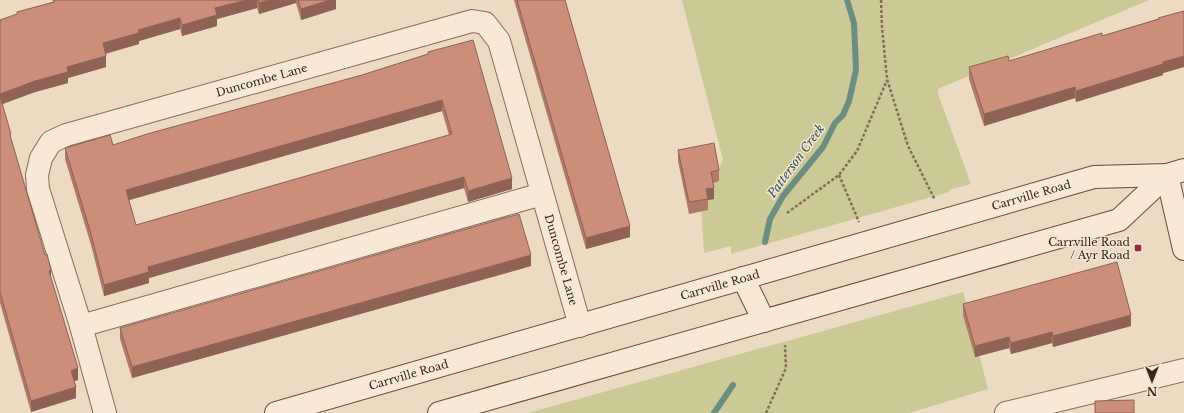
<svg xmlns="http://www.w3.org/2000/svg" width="1184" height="413" viewBox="0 0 1184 413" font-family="'Libre Baskerville',serif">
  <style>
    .green { fill: #cbc996 }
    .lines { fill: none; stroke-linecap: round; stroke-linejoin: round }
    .stream { stroke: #6c8e80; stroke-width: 6 }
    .street-casing { stroke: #876b5a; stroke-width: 24 }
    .secondary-casing { stroke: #684c3d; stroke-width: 24 }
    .path { stroke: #876b5a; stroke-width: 2.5; stroke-dasharray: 3 2; stroke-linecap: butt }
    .street { stroke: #f8e8d5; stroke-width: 22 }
    .secondary { stroke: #f8e8d5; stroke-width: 22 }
    .wall { fill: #af7a68; fill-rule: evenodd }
    .shaded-wall { fill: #8e6355 }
    .building { fill: #cb8e79; stroke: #8e6355; fill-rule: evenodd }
    .poi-dot { fill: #952b3c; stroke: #f5e5d2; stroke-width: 1.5 }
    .labels { text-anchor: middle; stroke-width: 3; stroke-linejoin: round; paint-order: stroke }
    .street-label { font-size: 11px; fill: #37261e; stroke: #f5e5d2 }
    .poi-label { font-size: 11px; fill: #37261e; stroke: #f5e5d2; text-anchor: end }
    .water-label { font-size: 12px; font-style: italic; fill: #2d564d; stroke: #f5e5d2 }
  </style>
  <rect width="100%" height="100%" fill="#eddac2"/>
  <g class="green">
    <polygon points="682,0 1149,0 938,89 938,94 971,184 949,190 949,192 731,254 731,246 704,253 701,206 723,160"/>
    <polygon points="963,292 988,389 909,413 528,413"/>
  </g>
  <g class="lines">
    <g class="stream">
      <polyline points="765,242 770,219 783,196 823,147 835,123 843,115 849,101 856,70 854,23 847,0"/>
      <polyline points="714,413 733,385"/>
    </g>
    <g class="street-casing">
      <g id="street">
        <polyline points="81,326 542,194"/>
        <path id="s1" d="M105,413L81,326L38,189L37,175L41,158L51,142L66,135L472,21L485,23L499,41L580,326"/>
        <polyline points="1006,413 1184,370"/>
      </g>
    </g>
    <g class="secondary-casing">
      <g id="secondary">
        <polyline points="1167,175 1184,249"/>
        <polyline points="743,278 764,321"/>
        <path id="s2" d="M276,413L1094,177L1167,175L1184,170"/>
        <polyline points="439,413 1119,220 1167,175"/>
      </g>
    </g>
    <g class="path">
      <polyline points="881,0 882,27 887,79 908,146 935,200"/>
      <polyline points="839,175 859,222"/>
      <polyline points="787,213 839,175 857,151 887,80"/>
      <polyline points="766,413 786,368 785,345"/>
    </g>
    <use href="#street" class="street"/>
    <use href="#secondary" class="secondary"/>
  </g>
  <g class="wall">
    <polygon points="53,0 336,0 336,9 301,20 296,3 259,14 257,8 217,19 217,26 182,36 180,29 139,41 139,44 106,54 106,67 68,78 68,83 35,92 2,104 11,141 51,279 78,380 74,381 76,398 31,412 0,303 0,20 17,15 17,12 53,2"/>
    <polygon points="514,0 565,0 630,237 586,249"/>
    <polygon points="1184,11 1184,67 1163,73 1163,75 1076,102 1075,98 984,126 969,79 969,67 1009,61 1102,36"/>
    <path d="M428,52L512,189L468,202L464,188L149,278V283L104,296L91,245L65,159V148L113,145L362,75L428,54ZM442,111L449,135L136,225L129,200Z"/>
    <polygon points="678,150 719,170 719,181 713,183 714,199 708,200 708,210 689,214 678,161"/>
    <polygon points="531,266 132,378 120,339 120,328"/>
    <polygon points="963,304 1131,326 1053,347 1052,343 1011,354 1009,348 975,357 963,315"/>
  </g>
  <g class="shaded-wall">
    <polygon points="247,0 257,0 257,8 217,19 217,26 182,36 182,25 215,8"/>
    <polygon points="270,0 296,0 296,3 259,14 259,3"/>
    <polygon points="330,0 336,0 336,9 301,20 301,9"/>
    <polygon points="180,18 180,29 139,41 139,44 103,54 103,43 138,30"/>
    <polygon points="106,56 106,67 68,78 68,83 35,92 0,105 0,94 67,67"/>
    <polygon points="1184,56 1184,67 1163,73 1163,75 1076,102 1076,91 1163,62"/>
    <polygon points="1075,87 1075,98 984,126 984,114"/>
    <polygon points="442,100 442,111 126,201 126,190"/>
    <polygon points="464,177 464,188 149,278 149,283 104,296 104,285 148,267"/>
    <polygon points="512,178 512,189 468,202 468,191"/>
    <polygon points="714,188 714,199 708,200 706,189"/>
    <polygon points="630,226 630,237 586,249 586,238"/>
    <polygon points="531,255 531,266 132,378 132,367"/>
    <polygon points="51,270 51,282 49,271"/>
    <polygon points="1131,315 1131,326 1053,347 1053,336"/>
    <polygon points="1052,332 1052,343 1011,354 1011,343"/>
    <polygon points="1009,337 1009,348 975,357 975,346"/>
    <polygon points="78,368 78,380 71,382 71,371"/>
    <polygon points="76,387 76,398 31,412 31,401"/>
  </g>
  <g class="building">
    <polygon points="53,0 247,0 215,8 217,15 182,25 180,18 138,30 139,33 103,43 106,56 67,67 68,72 35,81 0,94 0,20 17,14 17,12 54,2"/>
    <polygon points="258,0 270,0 259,3"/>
    <polygon points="298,0 330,0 301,9"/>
    <polygon points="517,0 565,0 630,226 586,238"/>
    <polygon points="1184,11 1184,56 1163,62 1163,64 1076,91 1075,87 984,114 969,67 1008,56 1009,61 1102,33 1102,36 1159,19 1158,18"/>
    <path d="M473,40L512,178L468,191L464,177L148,267L149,272L104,285L91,234L65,148L110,135L113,145L147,134L362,75L428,54V52ZM442,100L452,134L136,225L126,190Z"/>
    <polygon points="0,96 11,134 10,135 45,255 47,254 51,270 49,271 78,368 71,371 76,387 31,401 0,292"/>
    <polygon points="714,143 719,170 711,172 714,188 706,189 708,199 689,202 678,150"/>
    <polygon points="519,214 531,255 132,367 120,328"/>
    <polygon points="1117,262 1131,315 1053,336 1052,332 1011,343 1009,337 975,346 963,304"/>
    <polygon points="1134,400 1134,413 1095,413 1095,401"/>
  </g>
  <rect class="poi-dot" x="1134" y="244" width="8" height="8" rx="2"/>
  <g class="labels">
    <g class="street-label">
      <text dy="4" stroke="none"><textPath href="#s1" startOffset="504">Duncombe Lane</textPath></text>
      <text dy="4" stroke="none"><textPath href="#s2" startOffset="786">Carrville Road</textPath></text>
      <text dy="4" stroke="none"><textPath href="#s1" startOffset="986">Duncombe Lane</textPath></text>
      <text dy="4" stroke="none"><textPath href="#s2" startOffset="462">Carrville Road</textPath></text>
      <text dy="4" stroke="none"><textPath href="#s2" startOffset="138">Carrville Road</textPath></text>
    </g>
    <g class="poi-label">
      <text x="1130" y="246">Carrville Road<tspan x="1130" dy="13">/ Ayr Road</tspan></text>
    </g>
    <g class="water-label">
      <text transform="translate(796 161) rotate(-54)" y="4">Patterson Creek</text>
    </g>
  </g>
  <g transform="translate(1152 381) rotate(180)" stroke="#f5e5d2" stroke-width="3" paint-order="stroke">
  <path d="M0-3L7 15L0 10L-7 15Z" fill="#37261e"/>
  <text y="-6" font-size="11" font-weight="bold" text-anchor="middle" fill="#37261e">N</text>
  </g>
</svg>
